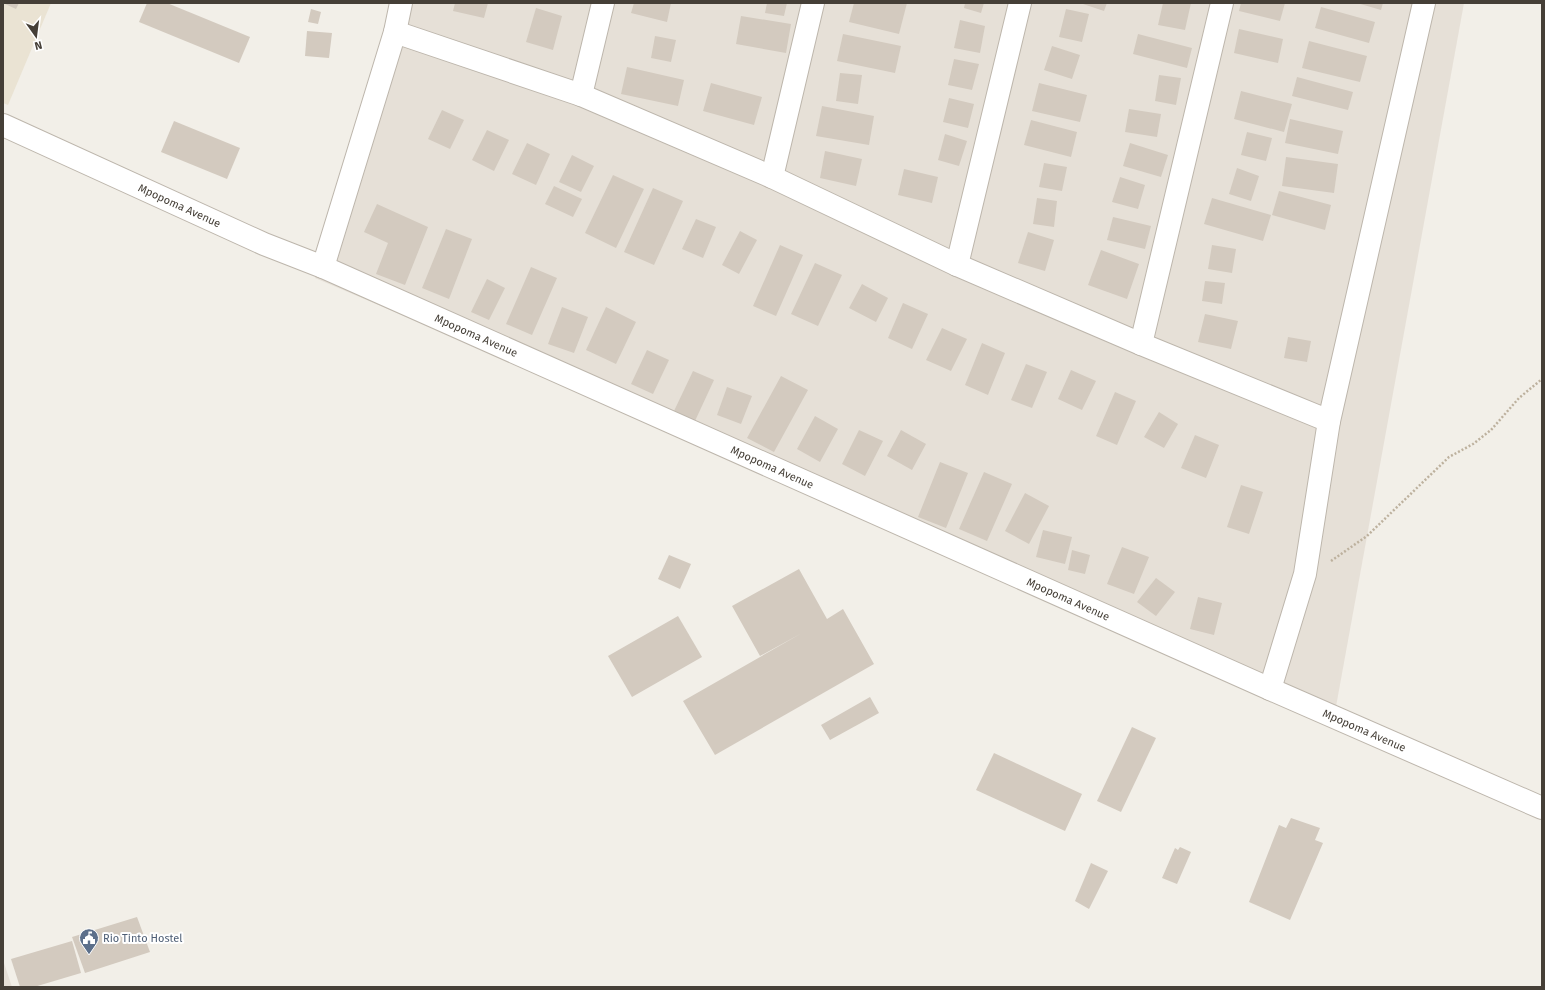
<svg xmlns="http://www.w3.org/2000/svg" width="1545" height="990" viewBox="0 0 1545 990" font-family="'Fira Sans',sans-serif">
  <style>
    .residential { fill: #e6e0d7 }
    .education { fill: #eae3d3 }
    .building { fill: #d3cabf }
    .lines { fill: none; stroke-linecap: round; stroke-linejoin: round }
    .street-casing { stroke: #bdb6ac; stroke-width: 24 }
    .path { stroke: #bdb19e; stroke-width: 2.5; stroke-dasharray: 2 2; stroke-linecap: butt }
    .street { stroke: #fff; stroke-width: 22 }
    .labels { text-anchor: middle; stroke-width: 4; stroke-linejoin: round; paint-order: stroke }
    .street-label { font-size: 11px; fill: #453f37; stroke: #fff }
    .service-label { font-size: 11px; fill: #4e5e75; stroke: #fff; text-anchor: start }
  </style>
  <rect width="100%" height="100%" fill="#f2efe8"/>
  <g class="residential">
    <polygon points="402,3 1464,3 1335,712 315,278"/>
    <polygon points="3,960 12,987 3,987"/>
  </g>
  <polygon class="education" points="3,3 51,3 8,105 3,103"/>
  <g class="building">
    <polygon points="3,3 19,3 16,9"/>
    <polygon points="147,3 167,3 250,37 239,63 139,22"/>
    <polygon points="455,3 488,3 484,18 453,11"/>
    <polygon points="634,3 671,3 667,22 631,13"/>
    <polygon points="767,3 787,3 784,16 765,13"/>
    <polygon points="854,3 907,3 899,34 849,22"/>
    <polygon points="965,3 984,3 981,13 964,8"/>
    <polygon points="1080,3 1107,3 1104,11"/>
    <polygon points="1163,3 1191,3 1185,30 1158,25"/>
    <polygon points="1241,3 1285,3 1280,21 1239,11"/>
    <polygon points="1357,3 1383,3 1381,10"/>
    <polygon points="1321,7 1375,22 1369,43 1315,28"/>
    <polygon points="536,8 562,16 553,50 526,42"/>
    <polygon points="311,9 321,12 318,24 308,22"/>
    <polygon points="1066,9 1089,14 1082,42 1059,37"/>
    <polygon points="741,16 791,24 786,53 736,44"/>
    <polygon points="960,20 985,26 980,53 954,48"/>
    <polygon points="1239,29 1283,39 1278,63 1234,53"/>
    <polygon points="307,31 332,33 329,58 305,56"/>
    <polygon points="843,34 901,46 895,73 837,61"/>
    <polygon points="1138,34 1192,48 1187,68 1133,54"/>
    <polygon points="655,36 676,40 671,62 651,58"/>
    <polygon points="1309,41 1367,56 1360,82 1302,68"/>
    <polygon points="1052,46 1080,55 1072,79 1044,70"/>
    <polygon points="954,59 979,64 972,90 948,85"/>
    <polygon points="627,67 684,80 678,106 621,94"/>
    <polygon points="840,73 862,75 858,104 836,101"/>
    <polygon points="1159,75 1181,78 1176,105 1155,101"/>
    <polygon points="1297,77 1353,92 1348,110 1292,96"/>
    <polygon points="711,83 762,97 754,125 703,111"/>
    <polygon points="1039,83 1087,95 1080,122 1032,111"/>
    <polygon points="1241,91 1292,104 1284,132 1234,119"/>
    <polygon points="949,98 974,104 968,128 943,122"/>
    <polygon points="822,106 874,116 869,145 816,136"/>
    <polygon points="1129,109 1161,114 1157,137 1125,132"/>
    <polygon points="442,110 464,120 450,149 428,139"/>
    <polygon points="1290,119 1343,131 1338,154 1285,143"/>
    <polygon points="1031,120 1077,132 1071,157 1024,145"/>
    <polygon points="174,121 240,148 227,179 161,152"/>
    <polygon points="487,130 509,140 494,171 472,160"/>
    <polygon points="1247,132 1272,138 1266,161 1241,155"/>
    <polygon points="945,134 967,141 959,166 938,160"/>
    <polygon points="527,143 550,154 536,185 512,174"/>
    <polygon points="1130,143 1168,155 1161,177 1123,166"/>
    <polygon points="825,151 862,159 856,186 820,178"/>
    <polygon points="572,155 594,166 581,192 559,182"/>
    <polygon points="1286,157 1338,164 1334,193 1282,186"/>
    <polygon points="1044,163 1067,167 1062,191 1039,187"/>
    <polygon points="1237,168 1259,176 1251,201 1229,194"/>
    <polygon points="904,169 938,177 932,203 898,195"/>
    <polygon points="613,175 644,189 616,248 585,233"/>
    <polygon points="1120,177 1145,185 1138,209 1112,202"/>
    <polygon points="554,186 582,199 573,217 545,204"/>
    <polygon points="653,188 683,201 654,265 624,252"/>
    <polygon points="1279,191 1331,205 1325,230 1272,215"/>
    <polygon points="1037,198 1057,201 1054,227 1033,224"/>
    <polygon points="1212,198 1271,215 1263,241 1204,224"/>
    <polygon points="377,204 428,227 405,285 376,274 388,243 364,232"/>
    <polygon points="1113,217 1151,226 1145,249 1107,240"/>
    <polygon points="696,219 716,227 703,258 682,249"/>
    <polygon points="446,229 472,239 449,299 422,288"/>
    <polygon points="740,231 757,240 739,274 722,265"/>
    <polygon points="1028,232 1054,240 1045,271 1018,263"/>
    <polygon points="780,245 803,255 776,316 753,306"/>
    <polygon points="1212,245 1236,249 1232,273 1208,269"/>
    <polygon points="1101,250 1139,264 1127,299 1088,285"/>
    <polygon points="815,263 842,275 818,326 791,314"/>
    <polygon points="531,267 557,278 532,335 506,324"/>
    <polygon points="487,279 505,288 489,320 471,312"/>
    <polygon points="1205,281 1225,283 1222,304 1202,301"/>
    <polygon points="862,284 888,298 876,322 849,308"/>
    <polygon points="903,303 928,314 912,349 888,338"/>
    <polygon points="562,307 588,317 574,353 548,344"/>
    <polygon points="606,307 636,322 616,364 586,350"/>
    <polygon points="1205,314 1238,321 1231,349 1198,342"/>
    <polygon points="942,328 967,339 951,371 926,360"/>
    <polygon points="1288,337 1311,341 1307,362 1284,358"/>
    <polygon points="982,343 1005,353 988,395 965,385"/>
    <polygon points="647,350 669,360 653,394 631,384"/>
    <polygon points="1026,364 1047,372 1032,408 1011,400"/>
    <polygon points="1071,370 1096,381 1082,410 1058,399"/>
    <polygon points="693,371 714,380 695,421 674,411"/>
    <polygon points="781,376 808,390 774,452 747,438"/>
    <polygon points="727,387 752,396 741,424 717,415"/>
    <polygon points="1115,392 1136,401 1117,445 1096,436"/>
    <polygon points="1159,412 1178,424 1164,448 1144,437"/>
    <polygon points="815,416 838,429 820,462 797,449"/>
    <polygon points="859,430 883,441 865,476 842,464"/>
    <polygon points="901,430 926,444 912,470 887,456"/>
    <polygon points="1195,435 1219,445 1206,478 1181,468"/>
    <polygon points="940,462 968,473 946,528 918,517"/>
    <polygon points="984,472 1012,484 987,541 959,529"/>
    <polygon points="1241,485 1263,492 1249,534 1227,527"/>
    <polygon points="1025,493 1049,506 1029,544 1005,531"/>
    <polygon points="1043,530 1072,537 1065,564 1036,557"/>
    <polygon points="1122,547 1149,557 1134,594 1107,584"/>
    <polygon points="1072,550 1090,555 1085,574 1068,570"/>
    <polygon points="669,555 691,564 680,589 658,579"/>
    <polygon points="799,569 827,619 843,609 874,664 715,755 683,701 802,633 760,656 732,606"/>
    <polygon points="1156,578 1175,592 1156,616 1137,602"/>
    <polygon points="1198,597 1222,603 1214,635 1190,629"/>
    <polygon points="678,616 702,657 632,697 608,656"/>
    <polygon points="870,697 879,713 830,740 821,725"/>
    <polygon points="1132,727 1156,738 1121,812 1097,801"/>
    <polygon points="994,753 1082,794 1065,831 976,790"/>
    <polygon points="1291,818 1320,828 1315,840 1323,843 1290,920 1249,902 1279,825 1286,828"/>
    <polygon points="1180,847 1191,852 1177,884 1162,878 1175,848 1178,850"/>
    <polygon points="1091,863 1108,871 1089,909 1075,901"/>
    <polygon points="137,917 150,952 85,973 72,937"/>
    <polygon points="72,941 81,973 34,987 20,987 11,959"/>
  </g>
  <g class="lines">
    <g class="street-casing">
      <g id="street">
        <polyline points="395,32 581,95 772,177 957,265 1141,344 1329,421"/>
        <polyline points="581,95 603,3"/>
        <path id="s1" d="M3,125L264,244L323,267L1270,689L1542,808"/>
        <polyline points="772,177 813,3"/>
        <polyline points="957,265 1020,3"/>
        <polyline points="323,267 395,32 401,3"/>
        <polyline points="1141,344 1222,3"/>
        <polyline points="1270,689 1305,574 1329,421 1424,3"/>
      </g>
    </g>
    <polyline class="path" points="1331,561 1367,536 1449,457 1473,444 1491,430 1519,398 1542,379"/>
    <use href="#street" class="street"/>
  </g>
  <defs>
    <g id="civic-pin" transform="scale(1)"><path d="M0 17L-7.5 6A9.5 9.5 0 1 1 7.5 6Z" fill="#5c6f8a" stroke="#fff"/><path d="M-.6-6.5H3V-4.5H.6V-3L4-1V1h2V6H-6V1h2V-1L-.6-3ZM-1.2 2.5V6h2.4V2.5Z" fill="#fff"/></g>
  </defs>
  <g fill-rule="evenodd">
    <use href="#civic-pin" x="89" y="938"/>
  </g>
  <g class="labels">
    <g class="street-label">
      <text dy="4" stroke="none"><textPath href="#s1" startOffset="194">Mpopoma Avenue</textPath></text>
      <text dy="4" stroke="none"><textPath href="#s1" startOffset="518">Mpopoma Avenue</textPath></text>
      <text dy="4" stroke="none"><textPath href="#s1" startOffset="842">Mpopoma Avenue</textPath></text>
      <text dy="4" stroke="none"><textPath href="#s1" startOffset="1166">Mpopoma Avenue</textPath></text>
      <text dy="4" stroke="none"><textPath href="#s1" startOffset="1490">Mpopoma Avenue</textPath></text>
    </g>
    <g class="service-label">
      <text x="103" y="942">Rio Tinto Hostel</text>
    </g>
  </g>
  <rect width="1545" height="990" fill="none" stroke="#453f37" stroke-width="8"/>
  <g transform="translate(36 36) rotate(166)" stroke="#ffffff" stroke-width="3" paint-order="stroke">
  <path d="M0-3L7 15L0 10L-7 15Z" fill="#453f37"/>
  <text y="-6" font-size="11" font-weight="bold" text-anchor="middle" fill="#453f37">N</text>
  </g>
</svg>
